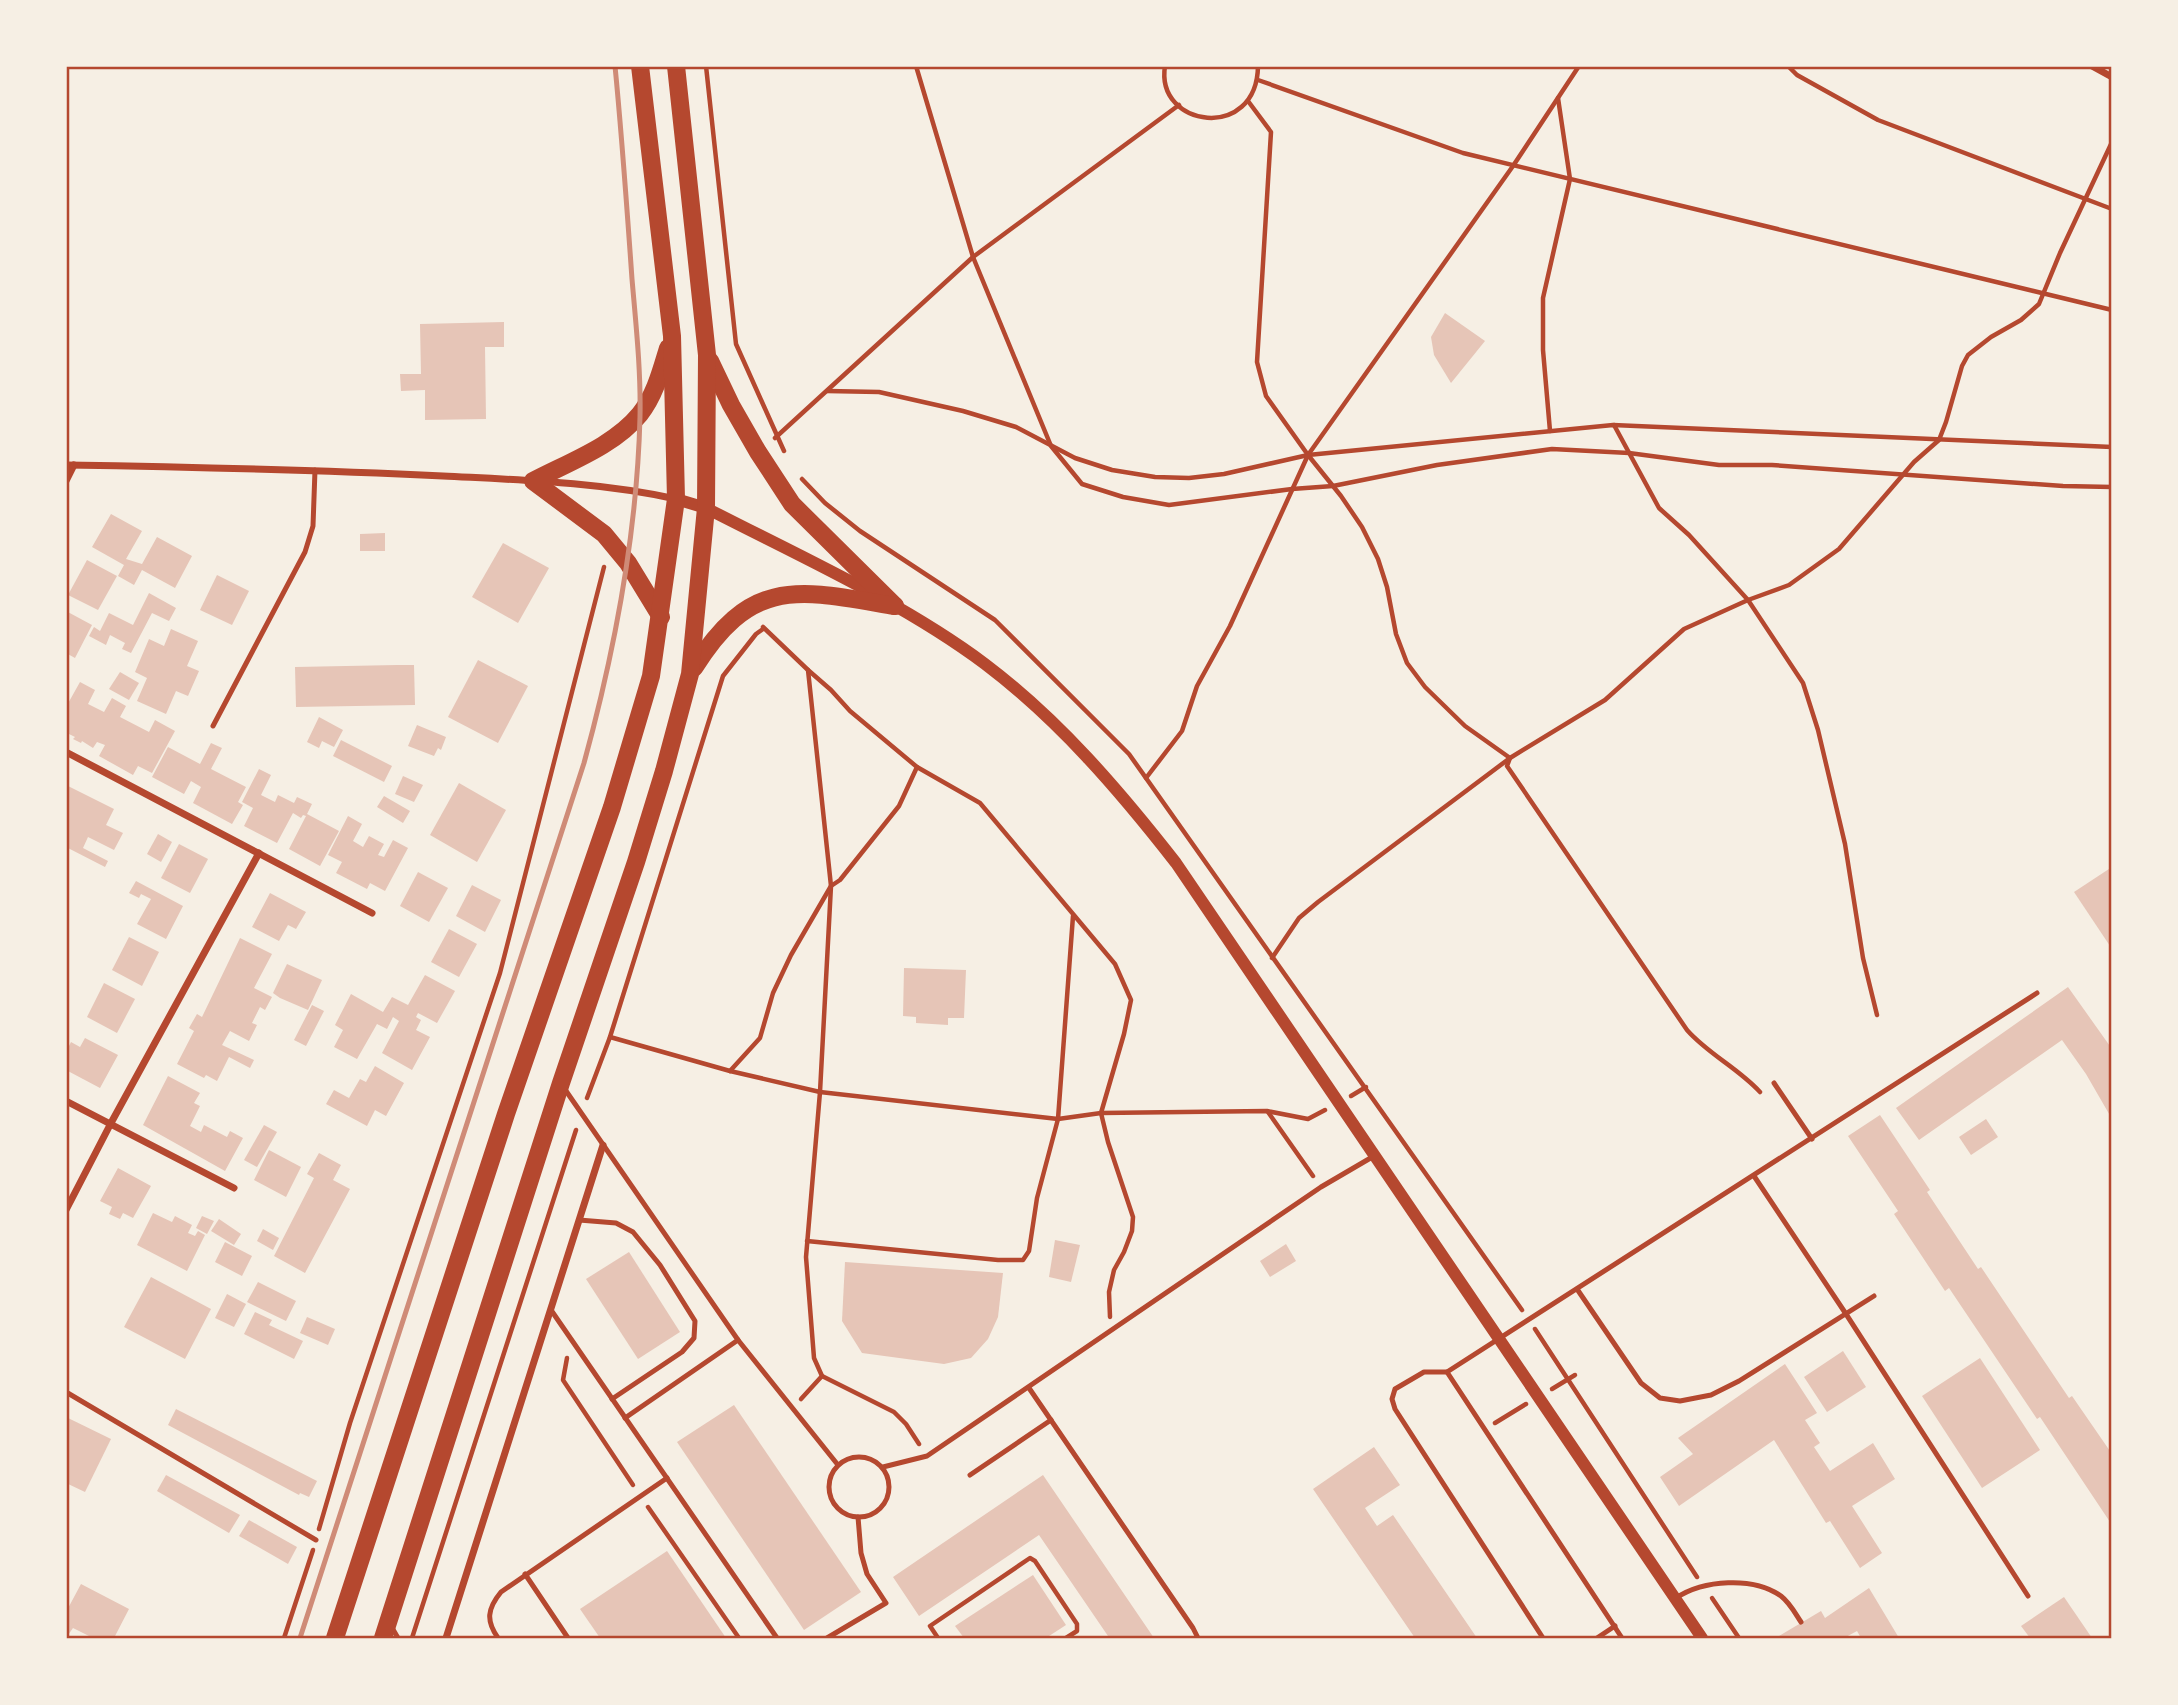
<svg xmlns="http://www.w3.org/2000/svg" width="2178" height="1705" viewBox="0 0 2178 1705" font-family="'Alegreya Sans',sans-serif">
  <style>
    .building { fill: #e6c5b7 }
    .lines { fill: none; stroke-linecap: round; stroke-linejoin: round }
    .path { stroke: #b5482f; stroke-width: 4.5 }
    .service { stroke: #b5482f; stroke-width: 5 }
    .minor { stroke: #b5482f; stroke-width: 7 }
    .tertiary { stroke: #b5482f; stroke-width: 12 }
    .primary { stroke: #b5482f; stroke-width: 18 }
    .rail { stroke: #cf8b77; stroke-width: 5 }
    .neatline { fill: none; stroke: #b5482f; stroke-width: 2.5 }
  </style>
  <rect width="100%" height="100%" fill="#f6efe4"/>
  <g class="building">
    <polygon points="1445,313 1485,341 1451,383 1434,355 1431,337"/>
    <polygon points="504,322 504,347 485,347 486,419 425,420 425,390 401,391 400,374 421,374 420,324"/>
    <polygon points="111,514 142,531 126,559 142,564 157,537 192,556 175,588 142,570 134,585 118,576 124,565 92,547"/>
    <polygon points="385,533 385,551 360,551 360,534"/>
    <polygon points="503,543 549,568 518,623 472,597"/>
    <polygon points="87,560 117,576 98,610 68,595"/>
    <polygon points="217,575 249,591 232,625 200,610"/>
    <polygon points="149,593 176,608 169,621 152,613 131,653 122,649 125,643 110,635 106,645 89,636 94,627 100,631 109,613 133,625"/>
    <polygon points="66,611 92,625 75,658 66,653"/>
    <polygon points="171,629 198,641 187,666 199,671 188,696 176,691 166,714 137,701 147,678 135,672 149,639 164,646"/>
    <polygon points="478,660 528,686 498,743 448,717"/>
    <polygon points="397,665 414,665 415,705 296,707 295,667"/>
    <polygon points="120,672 139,683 129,700 109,689"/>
    <polygon points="80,682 95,690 88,704 104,712 112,698 126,706 120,717 149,732 155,720 175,731 152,773 138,766 133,775 99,756 105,745 97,742 93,748 82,741 81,743 73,739 75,737 69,734 66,738 66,707"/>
    <polygon points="319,717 343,730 334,747 322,741 319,748 307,742"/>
    <polygon points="417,725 446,737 441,750 438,748 434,756 408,746"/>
    <polygon points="341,740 392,766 384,782 333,756"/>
    <polygon points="211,743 222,748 211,769 246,787 238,802 243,805 232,824 193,803 201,787 191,781 184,794 152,777 168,747 200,764"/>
    <polygon points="259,769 271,775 261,795 275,802 278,795 294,803 297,797 312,804 307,814 339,831 320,866 289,849 306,816 303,815 301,818 293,813 277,843 244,826 253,808 242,802"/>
    <polygon points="403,776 423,785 414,802 395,794"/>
    <polygon points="459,783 506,810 477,862 430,835"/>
    <polygon points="68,786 114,809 106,825 123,833 114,850 88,837 83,848 108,861 105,867 66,847"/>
    <polygon points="384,796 410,811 403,823 377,807"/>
    <polygon points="348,816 362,824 353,841 363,847 369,836 384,844 378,855 384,857 393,840 408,848 385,891 370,883 367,889 336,873 342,862 328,855"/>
    <polygon points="158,834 172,842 161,862 147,854"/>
    <polygon points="179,844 208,859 190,893 161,878"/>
    <polygon points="2112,867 2112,949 2074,892"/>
    <polygon points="418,872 448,888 429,922 400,906"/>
    <polygon points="136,881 183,906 166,939 137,924 151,899 141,894 139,898 129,893"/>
    <polygon points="472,885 501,900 485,932 456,916"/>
    <polygon points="270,893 306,912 296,929 288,925 279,941 252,927"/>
    <polygon points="449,929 477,944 459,977 431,962"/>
    <polygon points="129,937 159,952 142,986 112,970"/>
    <polygon points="240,938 272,954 254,988 272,997 265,1010 260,1007 252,1023 257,1025 249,1041 230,1031 222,1045 254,1060 250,1068 229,1057 217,1081 206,1075 204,1078 177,1064 194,1031 189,1028 197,1014 202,1017"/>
    <polygon points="287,964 322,980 308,1010 280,998 273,993"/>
    <polygon points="904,968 966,970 964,1018 948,1018 948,1025 916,1023 916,1017 903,1016"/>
    <polygon points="425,975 455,991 437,1023 418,1013 416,1017 421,1020 416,1030 430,1037 412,1070 382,1053 399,1021 393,1017 387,1029 377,1024 357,1059 334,1047 343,1030 335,1025 351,994 383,1012 392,997 408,1005"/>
    <polygon points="104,983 135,999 117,1033 87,1017"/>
    <polygon points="2068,987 2112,1049 2112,1119 2086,1074 2062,1040 1919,1140 1896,1108"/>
    <polygon points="312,1005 324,1011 306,1046 294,1040"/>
    <polygon points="85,1038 118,1055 100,1088 66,1070 66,1052 71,1042 80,1047"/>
    <polygon points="375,1066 404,1083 386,1116 375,1110 367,1126 326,1104 334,1090 349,1098 360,1079 366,1082"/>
    <polygon points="168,1076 200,1093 194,1103 200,1106 190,1126 201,1132 204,1125 227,1137 230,1131 243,1138 225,1171 143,1125"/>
    <polygon points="1880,1115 1930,1190 1927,1192 1978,1269 1981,1267 2069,1398 2072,1396 2112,1454 2112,1525 2040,1417 2037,1419 1949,1288 1945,1291 1894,1214 1898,1211 1848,1136"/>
    <polygon points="1986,1119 1998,1137 1971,1155 1959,1137"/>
    <polygon points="264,1125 277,1132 257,1167 244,1160"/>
    <polygon points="269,1150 301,1167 286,1197 254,1180"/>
    <polygon points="319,1153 341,1165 333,1180 350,1189 305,1273 274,1256 314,1178 307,1174"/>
    <polygon points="118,1168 151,1186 133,1218 123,1213 120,1219 109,1214 112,1207 100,1201"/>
    <polygon points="153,1213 172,1222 175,1216 192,1225 188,1233 195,1236 198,1231 205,1235 187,1271 137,1245"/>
    <polygon points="202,1216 214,1221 207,1234 196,1228"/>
    <polygon points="219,1219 241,1234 234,1245 211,1231"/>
    <polygon points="263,1229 279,1238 273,1250 257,1241"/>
    <polygon points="1055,1240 1080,1245 1071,1282 1049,1277"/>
    <polygon points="225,1242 252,1256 242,1276 215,1262"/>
    <polygon points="1286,1244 1296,1261 1270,1277 1260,1261"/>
    <polygon points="629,1252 680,1332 638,1359 586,1279"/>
    <polygon points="845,1262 1003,1273 998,1317 988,1339 971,1358 944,1364 862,1353 842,1321"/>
    <polygon points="151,1277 211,1309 185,1359 124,1327"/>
    <polygon points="258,1282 296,1301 286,1321 247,1302"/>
    <polygon points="227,1294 246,1304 234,1327 215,1318"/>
    <polygon points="255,1312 272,1320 269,1325 303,1341 294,1359 244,1334"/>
    <polygon points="307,1317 335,1329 328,1345 300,1333"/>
    <polygon points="1843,1351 1866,1387 1827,1412 1804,1377"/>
    <polygon points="1980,1358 2040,1450 1982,1488 1922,1396"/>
    <polygon points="1785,1364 1817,1413 1805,1420 1820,1443 1814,1447 1830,1471 1873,1443 1895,1479 1852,1506 1882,1553 1860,1568 1830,1521 1826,1523 1774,1440 1679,1506 1660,1477 1693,1454 1678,1438"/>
    <polygon points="734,1405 861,1592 804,1630 677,1442"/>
    <polygon points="176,1409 317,1481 309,1497 300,1493 299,1495 168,1425"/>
    <polygon points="66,1417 111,1439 85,1492 66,1483"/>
    <polygon points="1374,1447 1400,1485 1365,1508 1377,1526 1393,1515 1477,1638 1415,1638 1313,1489"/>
    <polygon points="166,1475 240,1515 229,1533 157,1491"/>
    <polygon points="1043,1475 1154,1638 1105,1638 1108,1636 1039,1535 919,1616 893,1577"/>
    <polygon points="249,1520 297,1547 288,1564 239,1536"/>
    <polygon points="667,1551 726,1638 600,1638 580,1609"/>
    <polygon points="1033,1575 1066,1625 1046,1638 964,1638 955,1626"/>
    <polygon points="81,1584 129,1609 114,1638 93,1638 73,1628 66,1638 66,1612"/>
    <polygon points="1869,1588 1899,1638 1861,1638 1857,1631 1844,1638 1781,1638 1779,1636 1821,1611 1825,1618"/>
    <polygon points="2064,1597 2092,1638 2030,1638 2021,1626"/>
  </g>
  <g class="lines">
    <g class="path">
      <polyline points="706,66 736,344 784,451"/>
      <polyline points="916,66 973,257 1051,446 1082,484 1123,497 1169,505 1292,489 1333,486 1437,465 1552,449 1629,453 1719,465 1772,465 2063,486 2112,487"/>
      <path d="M1165,66C1155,128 1257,142 1258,66"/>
      <polyline points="1788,66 1797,75 1878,120 2112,209"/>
      <polyline points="1258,80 1463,153 2112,310"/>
      <path d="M1248,101L1271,132L1257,362L1266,396L1308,455L1341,496L1362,527L1378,559L1387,587L1396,634L1407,663L1425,687L1465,726L1510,758L1507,766L1687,1030C1708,1054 1738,1068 1760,1092"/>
      <polyline points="827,391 879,392 963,411 1016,427 1075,458 1112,470 1155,477 1189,478 1224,474 1308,455 1613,425 2112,447"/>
      <polyline points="1614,425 1659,508 1689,535 1748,600 1803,683 1818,730 1845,844 1863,958 1877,1015"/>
      <polyline points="1550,431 1543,350 1543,298 1570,179 1558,98"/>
      <polyline points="775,438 973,257 1179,105"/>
      <polyline points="802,479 825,503 860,531 995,620 1129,754 1522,1310"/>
      <polyline points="763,627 808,670 831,886 820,1092 806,1257 814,1358 822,1376 894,1412 906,1424 919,1444"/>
      <polyline points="808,670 831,690 850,711 917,767 980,803 1115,964 1131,1000 1124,1034 1101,1113 1108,1142 1133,1217 1132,1231 1124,1252 1114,1270 1109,1292 1110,1317"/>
      <polyline points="1146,778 1182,731 1197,686 1230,626 1308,455 1513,166 1579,66"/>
      <polyline points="1272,958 1299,918 1318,902 1510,758 1605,700 1684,629 1748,600 1789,585 1839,549 1914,462 1939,440 1946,422 1962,366 1968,355 1991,337 2021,320 2039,304 2060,253 2112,142"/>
      <polyline points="610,1037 730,1071 820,1092 1058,1119 1101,1113 1267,1111 1308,1119 1325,1110"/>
      <polyline points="730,1071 760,1038 773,993 791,955 831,886 840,880 899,806 917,767"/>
      <polyline points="1351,1096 1366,1087"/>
      <polyline points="587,1098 610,1037 723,676 756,634 763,629"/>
      <polyline points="1268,1112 1313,1176"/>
      <polyline points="807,1241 998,1260 1023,1260 1029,1251 1037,1198 1058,1119 1073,916"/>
      <polyline points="1535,1329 1697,1577"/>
      <polyline points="567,1358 563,1380 633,1485"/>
      <polyline points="1552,1389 1575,1375"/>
      <polyline points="801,1399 822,1376"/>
      <polyline points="1495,1423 1526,1404"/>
      <polyline points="648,1507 739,1638"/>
      <polyline points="319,1529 350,1423 500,973 604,567"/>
      <polyline points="1712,1598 1739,1638"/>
      <polyline points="284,1638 313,1550"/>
      <polyline points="412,1638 576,1130"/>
      <polyline points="938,1638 930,1626 1030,1558 1035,1561 1077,1624 1077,1631 1066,1638"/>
    </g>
    <g class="service">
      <polyline points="213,726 305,552 313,526 315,470"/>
      <polyline points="1774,1083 1812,1139"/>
      <polyline points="564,1088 738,1340 838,1465"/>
      <polyline points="1754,1176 1846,1314 2028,1596"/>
      <polyline points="579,1220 616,1223 633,1232 660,1265 695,1321 694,1338 682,1352 612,1399"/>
      <polyline points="1577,1289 1641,1383 1660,1398 1680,1401 1711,1395 1739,1381 1874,1296"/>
      <polyline points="551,1310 777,1638"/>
      <polyline points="1447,1372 1424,1372 1395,1389 1392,1399 1395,1409 1543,1638"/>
      <polyline points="1029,1388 1193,1628 1198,1638"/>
      <polyline points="66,1392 316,1540"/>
      <polyline points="625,1418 738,1340"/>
      <circle cx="859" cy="1487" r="30"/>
      <polyline points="883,1467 927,1456 1321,1187 1374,1156"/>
      <polyline points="970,1475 1051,1420"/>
      <polyline points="525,1574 568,1638"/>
      <path d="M1676,1598C1703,1580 1753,1576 1781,1596C1790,1603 1795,1613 1801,1622"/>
      <polyline points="391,1626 398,1638"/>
      <path d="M498,1638C486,1621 487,1609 501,1592L667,1478"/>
      <polyline points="827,1638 886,1603 867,1574 861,1553 858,1517"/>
      <polyline points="1597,1638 1615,1626"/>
      <polyline points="1622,1638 1447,1372 2037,993"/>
    </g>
    <g class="minor">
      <polyline points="2092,66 2112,77"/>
      <path d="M66,465C192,467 318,470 443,476C521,480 599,482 676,499"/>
      <polyline points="66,481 74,465"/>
      <polyline points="66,752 372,913"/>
      <polyline points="66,1101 234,1188"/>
      <polyline points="66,1210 111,1123 259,853"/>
      <polyline points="446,1638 603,1145"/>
    </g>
    <path class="tertiary" d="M676,499L706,508C799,556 902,602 985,664C1059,720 1119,790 1176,863L1702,1638"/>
    <g class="primary">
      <polyline points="710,361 731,405 758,452 792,504 895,606"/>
      <path d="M661,617L628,563L604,534L533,481C569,462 614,446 640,414C655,395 661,371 668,348"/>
      <path d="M694,668C752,575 799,590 895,606"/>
      <polyline points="335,1638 506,1114 612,807 651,676 676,499 672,336 640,66"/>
      <polyline points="383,1638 561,1083 636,862 664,771 690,674 706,508 707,355 676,66"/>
    </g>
    <path class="rail" d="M300,1638L584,763C615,650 637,535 640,417C641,371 636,325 632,279C627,208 622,137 615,66"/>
  </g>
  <rect width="2178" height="1705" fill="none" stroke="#f6efe4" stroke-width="136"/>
  <rect x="68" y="68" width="2042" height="1569" class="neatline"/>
</svg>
